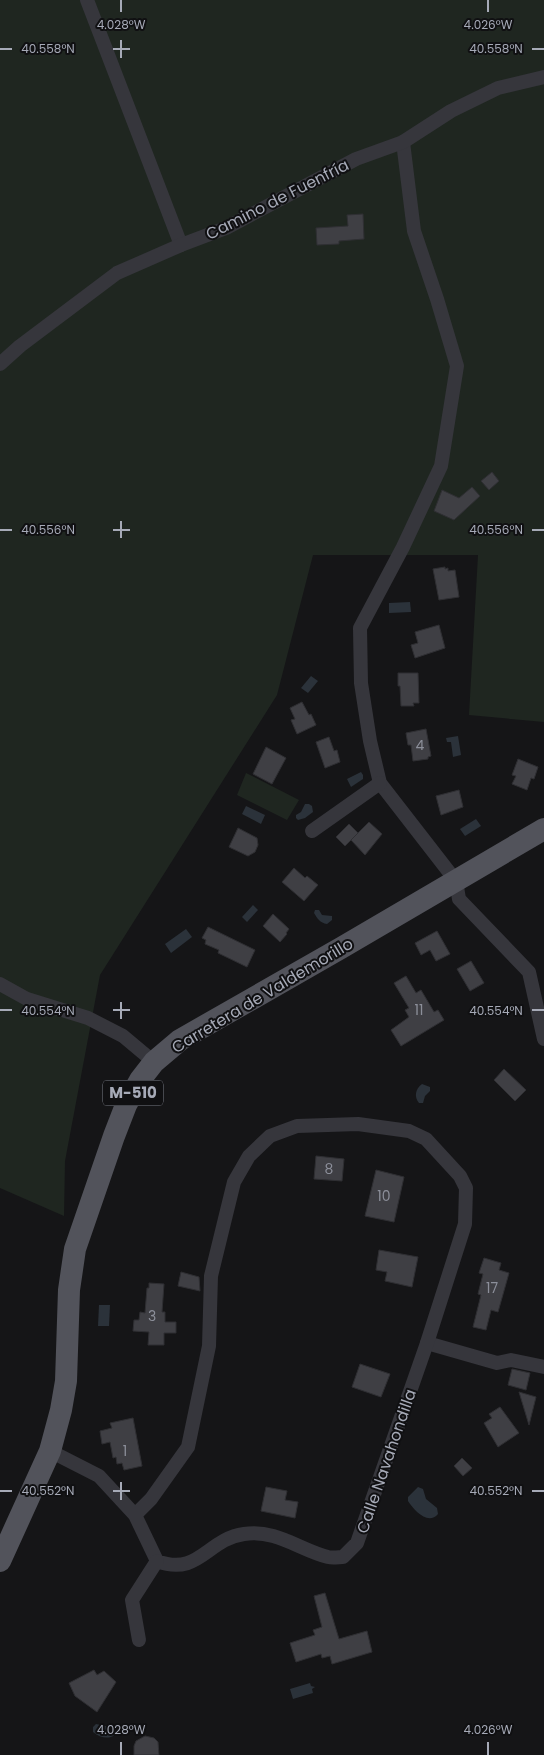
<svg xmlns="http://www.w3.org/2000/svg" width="544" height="1755" viewBox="0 0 544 1755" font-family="Poppins,sans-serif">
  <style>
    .green { fill: #1f2620 }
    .water { fill: #2b323a }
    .building { fill: #3f3f44; stroke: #2f2f33 }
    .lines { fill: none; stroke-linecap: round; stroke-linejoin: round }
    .street { stroke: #36363c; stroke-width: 14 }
    .primary { stroke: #52535b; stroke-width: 22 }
    .ticks { fill: none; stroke: #a6aab7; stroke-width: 2 }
    .labels { text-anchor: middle; stroke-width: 4; stroke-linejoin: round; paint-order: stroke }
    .number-label { font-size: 14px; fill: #8c8f9a }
    .shield { fill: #101012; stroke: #797c86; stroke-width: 1 }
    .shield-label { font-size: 15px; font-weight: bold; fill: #a6aab7 }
    .street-label { font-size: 16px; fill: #a6aab7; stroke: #101012 }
    .ticks-label { font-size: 12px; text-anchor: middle; fill: #a6aab7; stroke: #101012; stroke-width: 4; stroke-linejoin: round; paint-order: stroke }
  </style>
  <rect width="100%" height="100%" fill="#151517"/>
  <g class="green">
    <polygon points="0,0 544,0 544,722 469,715 478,555 313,555 277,695 100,975 65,1161 64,1216 0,1188"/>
    <polygon points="246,773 299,800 287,820 237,795"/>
  </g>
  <g class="water">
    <polygon points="410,602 411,612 389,613 389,603"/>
    <polygon points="311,676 318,681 308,693 301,688"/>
    <polygon points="458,736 461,755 453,757 451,742 447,742 446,738"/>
    <polygon points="361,772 363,775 363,779 351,787 347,779"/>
    <polygon points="305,804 309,804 312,806 313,812 305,818 298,820 296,818 296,815 301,812"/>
    <polygon points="246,806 265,815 261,824 242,814"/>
    <polygon points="476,819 481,826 465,836 460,829"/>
    <polygon points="253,905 258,910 247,922 242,917"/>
    <path d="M315,910H319L322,915L332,916V920L327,924C320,923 317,918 314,913Z"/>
    <polygon points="186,929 192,937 171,953 165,944"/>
    <path d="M422,1084L430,1087V1091L425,1096L423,1103H419C414,1097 415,1089 422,1084Z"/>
    <polygon points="99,1305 110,1305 109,1326 98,1326"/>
    <path d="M418,1487L423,1489L426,1499L437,1508L438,1514C428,1526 414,1510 408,1501V1497Z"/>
    <polygon points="310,1683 311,1686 315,1687 312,1689 313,1693 293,1699 290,1689"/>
    <path d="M96,1724L110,1727L117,1724L120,1728C115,1740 103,1740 93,1732V1727Z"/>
  </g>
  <g class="building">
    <polygon points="363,214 364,239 339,241 339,244 317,245 316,228 348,226 347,215"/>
    <polygon points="492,472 499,481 489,490 481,481"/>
    <polygon points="472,487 480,496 454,520 434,511 442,490 459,498"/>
    <polygon points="445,567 445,569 448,568 448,571 455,570 459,597 439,600 433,569"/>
    <polygon points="439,625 445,648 415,658 411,645 418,643 415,632"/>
    <polygon points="398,673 418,673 419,703 413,703 414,706 401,706 400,686 398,686"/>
    <polygon points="302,702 309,715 311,714 316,725 297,734 291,720 295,719 290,708"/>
    <polygon points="426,729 431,756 428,757 428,759 413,761 411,745 408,745 406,733"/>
    <polygon points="329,737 334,751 337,750 340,762 325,768 316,742"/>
    <polygon points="266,747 286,758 272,784 253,774"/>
    <polygon points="518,759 538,767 534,779 531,778 527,790 512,784 516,776 512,775"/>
    <polygon points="459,790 463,807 441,815 436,796"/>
    <polygon points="369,822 382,834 365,855 351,840"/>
    <polygon points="349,824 358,833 345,846 336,837"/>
    <polygon points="238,828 257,838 258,845 255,852 248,856 229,847"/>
    <polygon points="294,868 305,878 307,876 318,885 304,901 282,882"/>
    <polygon points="273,914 289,929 286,933 287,934 280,942 263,926"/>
    <polygon points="208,927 255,950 247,967 218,953 219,950 205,944 206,940 202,938"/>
    <polygon points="437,931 450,954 436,961 430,950 421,955 415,943"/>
    <polygon points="471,961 484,983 470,991 457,969"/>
    <polygon points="406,976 416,993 421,990 434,1012 438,1010 444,1020 401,1046 391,1030 409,1017 405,1010 409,1008 394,983"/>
    <polygon points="504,1069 526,1090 515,1101 494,1080"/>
    <polygon points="316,1156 344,1159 342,1181 314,1179"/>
    <polygon points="376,1170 404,1177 394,1222 365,1216"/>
    <polygon points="379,1250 418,1257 412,1287 385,1281 387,1272 376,1270"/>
    <polygon points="484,1258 501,1263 499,1270 509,1273 498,1312 491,1310 486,1330 473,1327 481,1295 478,1294 483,1274 479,1273"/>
    <polygon points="181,1272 199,1277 200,1291 178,1286"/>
    <polygon points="149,1283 164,1284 162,1312 165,1312 165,1322 176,1322 176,1333 164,1333 164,1345 148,1345 149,1332 133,1331 134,1320 139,1320 140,1312 145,1313 147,1288 149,1288"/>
    <polygon points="360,1364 390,1374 381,1397 352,1387"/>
    <polygon points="512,1369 530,1373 526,1390 508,1385"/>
    <polygon points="519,1392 536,1397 529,1425"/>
    <polygon points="500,1407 519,1433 498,1447 484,1423 492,1418 489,1414"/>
    <polygon points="133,1418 142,1466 124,1470 122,1463 117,1464 116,1457 113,1458 110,1442 102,1444 100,1431 112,1428 110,1423"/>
    <polygon points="462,1458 472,1468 463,1476 454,1466"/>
    <polygon points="266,1487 287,1491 285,1500 298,1502 295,1518 261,1511"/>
    <polygon points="325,1593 339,1639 367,1631 372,1652 332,1664 330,1656 322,1658 321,1654 296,1662 290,1643 315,1635 313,1630 322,1627 314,1596"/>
    <polygon points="94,1670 97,1675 104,1671 116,1682 97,1712 75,1696 69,1683"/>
    <polygon points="145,1736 154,1738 158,1742 159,1755 134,1755 134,1746 136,1741"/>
  </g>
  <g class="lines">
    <g class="street">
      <polyline points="87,0 181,245"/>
      <polyline points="403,142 414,231 437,299 457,366 441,466 403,547 360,628 361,683 370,741 380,783 456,881 459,899 529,972 544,1039"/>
      <polyline points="0,364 20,346 117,273 181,245 226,228 356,159 403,142 451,111 498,88 544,77"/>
      <polyline points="312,831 380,783"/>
      <polyline points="0,984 27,999 88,1018 123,1036 154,1062"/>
      <polyline points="427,1343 497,1363 511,1360 544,1367"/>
      <path d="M50,1451L99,1476L135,1515L157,1561C199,1577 207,1539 244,1534C276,1529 300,1550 328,1557C333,1558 339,1557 343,1557L357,1543L427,1343L465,1224L466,1188L460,1176L426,1139L409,1131L358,1124L297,1126L270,1136L249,1156L234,1182L211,1276L209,1346L188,1447L151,1499L135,1515"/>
      <polyline points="139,1640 132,1600 157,1561"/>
    </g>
    <polyline class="primary" points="0,1561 50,1451 61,1410 66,1381 69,1290 75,1249 114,1136 126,1105 140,1080 154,1062 180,1040 341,948 544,829"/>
  </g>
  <path class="ticks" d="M121,0V12M488,0V12M121,40V58M0,49H12M113,49H130M532,49H544M121,521V538M0,530H12M113,530H130M532,530H544M121,1002V1019M0,1010H12M113,1010H130M532,1010H544M121,1482V1500M0,1491H12M113,1491H130M532,1491H544M121,1742V1755M488,1742V1755"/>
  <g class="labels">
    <g class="number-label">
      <text x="420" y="750">4</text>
      <text x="419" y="1015">11</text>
      <text x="329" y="1174">8</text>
      <text x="384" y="1201">10</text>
      <text x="492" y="1293">17</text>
      <text x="152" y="1321">3</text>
      <text x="125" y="1456">1</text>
    </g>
    <rect class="shield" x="103" y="1080.5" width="60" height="25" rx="4"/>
    <g class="shield-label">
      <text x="133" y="1098">M-510</text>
    </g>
    <g class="street-label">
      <text transform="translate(277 199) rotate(-27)" y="6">Camino de Fuenfría</text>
      <text transform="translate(262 995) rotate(-31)" y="6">Carretera de Valdemorillo</text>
      <text transform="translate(386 1461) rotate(-71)" y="6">Calle Navahondilla</text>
    </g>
  </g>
  <g class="ticks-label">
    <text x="121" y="29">4.028°W</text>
    <text x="488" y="29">4.026°W</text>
    <text x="48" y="53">40.558°N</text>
    <text x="496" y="53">40.558°N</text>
    <text x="48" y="534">40.556°N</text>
    <text x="496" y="534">40.556°N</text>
    <text x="48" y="1015">40.554°N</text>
    <text x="496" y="1015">40.554°N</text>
    <text x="48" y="1495">40.552°N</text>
    <text x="496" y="1495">40.552°N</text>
    <text x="121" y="1734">4.028°W</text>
    <text x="488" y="1734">4.026°W</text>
  </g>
</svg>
